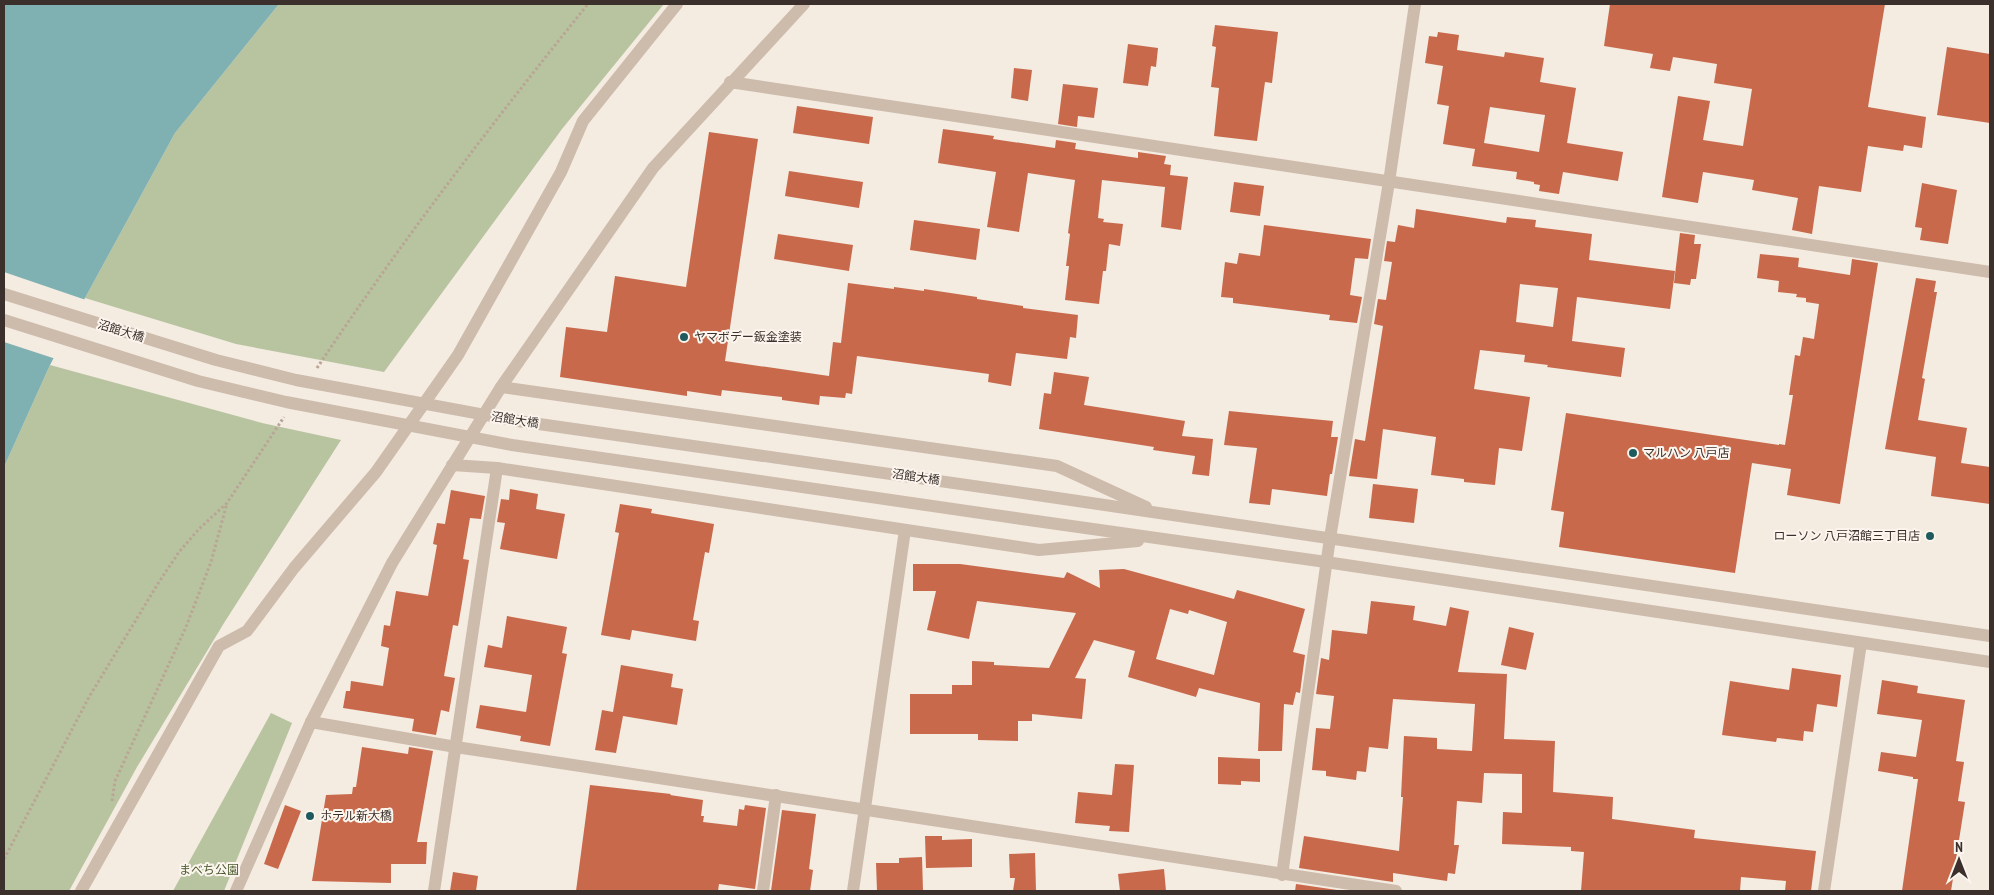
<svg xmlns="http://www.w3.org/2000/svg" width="1994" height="895" viewBox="0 0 1994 895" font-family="'PT Sans Narrow','Noto Sans JP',sans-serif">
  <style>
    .green { fill: #b8c4a0 }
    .water { fill: #7fb0b2 }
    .pier { fill: #f4ebe1 }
    .building { fill: #c8694b; fill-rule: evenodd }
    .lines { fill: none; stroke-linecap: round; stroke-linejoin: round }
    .path { stroke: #b9a596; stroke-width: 3; stroke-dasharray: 2.5 2.5; stroke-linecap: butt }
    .minor { stroke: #cdbbac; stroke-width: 12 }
    .minor-bridge { stroke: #cdbbac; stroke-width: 12 }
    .poi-dot { fill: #1f5a5e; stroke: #fbf5ee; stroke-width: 2 }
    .labels { text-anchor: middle; stroke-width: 4; stroke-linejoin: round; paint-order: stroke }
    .street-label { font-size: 12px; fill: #3b302b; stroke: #fbf5ee }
    .poi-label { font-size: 12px; fill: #3b302b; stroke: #fbf5ee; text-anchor: start }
    .park-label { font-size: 12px; fill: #4a5a2e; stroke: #fbf5ee }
  </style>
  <rect width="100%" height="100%" fill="#f4ebe1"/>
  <g class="green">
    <polygon points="279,4 664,4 562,129 384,372 236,344 85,298 175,133"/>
    <polygon points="50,365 262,423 341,440 224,623 137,767 69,891 4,891 4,467"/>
    <polygon points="271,713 292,723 224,891 173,891"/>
  </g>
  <polygon class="water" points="4,4 279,4 175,133 85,298 50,365 4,467"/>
  <polygon class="pier" points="4,272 86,300 56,359 4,342"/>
  <g class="building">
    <polygon points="1610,4 1885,4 1868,107 1926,117 1922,148 1904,145 1903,151 1868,146 1861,192 1819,186 1812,234 1792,230 1798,198 1752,190 1754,180 1703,172 1698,203 1662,197 1678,96 1710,101 1703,140 1743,146 1752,89 1714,83 1717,64 1673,57 1670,71 1650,68 1653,54 1604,46"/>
    <polygon points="1215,25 1278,32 1272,83 1265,82 1257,141 1214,136 1219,88 1211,87 1216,47 1212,46"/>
    <path d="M1438,32L1459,35L1457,50L1504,57L1505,52L1544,58L1540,82L1576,88L1567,143L1623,152L1618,181L1563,172L1559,194L1539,191L1540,185L1534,184V182L1516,179L1517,172L1472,166L1475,149L1443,144L1449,106L1437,104L1443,66L1425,63L1429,36L1437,37ZM1490,107L1545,115L1539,152L1484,143Z"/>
    <polygon points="1128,44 1158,48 1156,67 1151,66 1148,86 1123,83"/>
    <polygon points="1947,47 1990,54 1990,123 1937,115"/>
    <polygon points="1014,68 1032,70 1028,101 1011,98"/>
    <polygon points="1063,84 1098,88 1094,118 1078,116 1077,127 1058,124"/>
    <polygon points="797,106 873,117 869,144 793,133"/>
    <polygon points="943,129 994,136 993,139 1055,148 1056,140 1076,143 1075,149 1138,158 1138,152 1166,156 1164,164 1171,165 1170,175 1188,177 1181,230 1161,227 1165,187 1102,180 1098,218 1104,219 1103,222 1123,224 1120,246 1109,244 1106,271 1103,271 1099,304 1065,300 1069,266 1066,266 1070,234 1068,233 1075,180 1028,173 1019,232 987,227 996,172 938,163"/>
    <polygon points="709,132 758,139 725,361 829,376 833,342 841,343 848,283 894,289 894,287 924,291 924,289 977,297 977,299 1023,306 1023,308 1078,315 1076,338 1070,337 1067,359 1016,353 1011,386 988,382 989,374 857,356 852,394 846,393 845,398 820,396 819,405 782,400 782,397 722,390 721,396 687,391 687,396 560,377 566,327 607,332 615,276 686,287"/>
    <polygon points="789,171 863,182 859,208 785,196"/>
    <polygon points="1234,182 1264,186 1260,216 1230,212"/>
    <polygon points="1922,183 1957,190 1948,244 1920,240 1922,228 1915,227"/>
    <path d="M1416,209L1506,223L1507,217L1536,220L1535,227L1592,234L1589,260L1675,271L1670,309L1577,297L1572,341L1625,348L1621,377L1547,367L1548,365L1524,362L1525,355L1480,350L1474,389L1530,397L1522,451L1499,448L1495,485L1464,482V479L1431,475L1436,437L1383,429L1377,479L1349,476L1355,439L1365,441L1383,326L1374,324L1378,299L1386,300L1392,262L1384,261L1387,241L1395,242L1398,225L1414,228ZM1520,284L1558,288L1553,327L1516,322Z"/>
    <polygon points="914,220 980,229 976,260 910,250"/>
    <polygon points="1264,225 1371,239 1368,259 1355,258 1350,295 1362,297 1357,323 1329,320 1330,315 1233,303 1233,298 1221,297 1225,262 1237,264 1239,253 1260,256"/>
    <polygon points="1680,233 1695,235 1694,244 1701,244 1696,279 1691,279 1690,285 1674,283"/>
    <polygon points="778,234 853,245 849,271 774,259"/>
    <polygon points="1760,254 1799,258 1798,267 1850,275 1852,259 1878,263 1840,504 1787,495 1791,469 1752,463 1735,573 1559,547 1564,512 1551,510 1566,413 1779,445 1779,444 1785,445 1793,395 1789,395 1795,355 1800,356 1803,337 1814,339 1819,304 1806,302 1806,298 1796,297 1797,294 1778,292 1779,281 1757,278"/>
    <polygon points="1916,278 1936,281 1934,292 1937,292 1922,378 1925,379 1918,420 1967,428 1961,463 1990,467 1990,504 1931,496 1936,457 1885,449"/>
    <polygon points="1054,372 1089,377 1084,405 1185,421 1182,436 1213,439 1209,476 1192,474 1195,456 1153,450 1154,447 1039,429 1044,393 1051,394"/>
    <polygon points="1229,411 1333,421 1331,437 1338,437 1332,474 1330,474 1327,496 1272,489 1270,505 1249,503 1257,448 1224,445"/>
    <polygon points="1373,484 1418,489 1414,523 1369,518"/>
    <polygon points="510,489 538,494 536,509 565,514 557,559 500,549 505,523 497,522 501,499 509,500"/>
    <polygon points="451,490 485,496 481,519 470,518 463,559 469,560 462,603 458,626 453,625 444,676 455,678 449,712 441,710 436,735 412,731 414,719 343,708 346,691 350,691 351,681 383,686 389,648 381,646 384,625 390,626 396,591 428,596 437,545 433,544 437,523 445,524"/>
    <polygon points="620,504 652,509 651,513 714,524 709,553 705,552 693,620 699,621 696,641 632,630 630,640 601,635 619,533 615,532"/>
    <path d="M913,564H960L1064,578L1067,572L1100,588L1099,570L1124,569L1234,599L1237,590L1305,609L1293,652L1305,655L1300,693L1296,692L1293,705L1284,704L1282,751H1258L1260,703L1199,688L1196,697L1128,677L1135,651L1094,640L1075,678L1086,679L1082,719L1032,714V721H1018V741L978,740V734H910V694H952V685H972V661L994,662V665L1049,668L1076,613L977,601L969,639L927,630L936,591H913ZM1170,609L1188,614L1189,610L1227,622L1214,675L1156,659Z"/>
    <polygon points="1371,601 1415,606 1413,620 1446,626 1450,607 1469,611 1458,672 1507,674 1504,739 1555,741 1553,792 1613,797 1612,819 1695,830 1694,838 1816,851 1811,891 1785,891 1786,881 1741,877 1740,891 1581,891 1584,852 1571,851 1571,847 1502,844 1503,812 1522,813 1522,774 1484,773 1482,803 1457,801 1454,845 1459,845 1455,874 1448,873 1447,881 1393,873 1393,882 1299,868 1304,836 1399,851 1403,797 1401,797 1404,736 1437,738 1437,749 1472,751 1475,704 1393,699 1388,749 1369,747 1366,772 1357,771 1356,780 1326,776 1326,771 1312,770 1316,728 1330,729 1334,696 1316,694 1321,658 1329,660 1332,630 1367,634"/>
    <polygon points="507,616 567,627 562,653 567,654 550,746 520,741 521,736 476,728 480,705 526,712 532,675 484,667 488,645 502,648"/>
    <polygon points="1509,627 1534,633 1526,670 1501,665"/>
    <polygon points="621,665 673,674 671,687 683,689 677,725 623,716 616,753 595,750 602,710 613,712"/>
    <polygon points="1792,668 1841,675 1837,707 1817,704 1813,732 1804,731 1803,741 1777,738 1776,742 1722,735 1730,681 1789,690"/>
    <polygon points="1882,680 1918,686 1917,693 1965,700 1956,761 1964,762 1958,801 1965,802 1951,891 1902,891 1918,779 1913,779 1913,777 1878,771 1881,752 1916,757 1922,720 1877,714"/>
    <polygon points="362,747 408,754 409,747 433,751 417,842 427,842 426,864 391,864 391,883 312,881 326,795 352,794 353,787 356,787"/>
    <polygon points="1218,757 1260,759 1260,782 1241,781 1241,785 1218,784"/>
    <polygon points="1115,764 1134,765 1129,832 1109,831 1110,826 1075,823 1078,792 1112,795"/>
    <polygon points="590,785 671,794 670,795 703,800 701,816 704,816 703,822 737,826 739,809 744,810 745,805 766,808 755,889 719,884 718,891 576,891"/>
    <polygon points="285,805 301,811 278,869 264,864"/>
    <polygon points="782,810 816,814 809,869 813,870 810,891 771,891"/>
    <polygon points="925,836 942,836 942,840 972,839 972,867 926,868"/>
    <polygon points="1035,853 1036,891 1013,891 1015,878 1010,878 1009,854"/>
    <polygon points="922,857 923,891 877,891 876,863 899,863 899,858"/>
    <polygon points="1164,869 1166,891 1120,891 1118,874"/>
    <polygon points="453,872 478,876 476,891 450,891"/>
    <polygon points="1296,884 1344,891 1295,891"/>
  </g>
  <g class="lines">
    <g class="path">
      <path d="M317,368C401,242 493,122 588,4"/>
      <polyline points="112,801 115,781 186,627 211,562 227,503"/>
      <polyline points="4,859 89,697 159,582 179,552 199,529 227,503 284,417"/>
    </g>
    <g class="minor">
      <path d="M730,82C1150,148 1571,206 1990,272"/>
      <polyline points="501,387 1057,466 1146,507"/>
      <polyline points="452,465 497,468 1039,550 1138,541"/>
      <polyline points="1037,495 1990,636"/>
      <polyline points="1036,521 1326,562 1990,662"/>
      <polyline points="311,722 456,747 1396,891"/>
      <polyline points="1282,875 1330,538 1389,182 1415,4"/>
      <polyline points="81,891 219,646 247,631 294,568 376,472 458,355 561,172 583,121 677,4"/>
      <polyline points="236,891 311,722 392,563 501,387 653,168 804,4"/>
      <polyline points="434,891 497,468"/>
      <polyline points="763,891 776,795"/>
      <polyline points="853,891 905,530"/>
      <polyline points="1824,891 1861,643"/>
    </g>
    <g class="minor-bridge">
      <polyline points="4,294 216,360 296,380 518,421 1037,495"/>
      <polyline points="4,320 198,381 286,402 512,445 1036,521"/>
    </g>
  </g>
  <g class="poi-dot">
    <circle cx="684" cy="337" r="5"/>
    <circle cx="1633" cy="453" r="5"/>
    <circle cx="1930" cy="536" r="5"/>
    <circle cx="310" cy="816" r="5"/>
  </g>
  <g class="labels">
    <g class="street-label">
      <text transform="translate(121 331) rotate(17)" y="4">沼館大橋</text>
      <text transform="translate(515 420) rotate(9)" y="4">沼館大橋</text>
      <text transform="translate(916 477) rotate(8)" y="4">沼館大橋</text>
    </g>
    <g class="poi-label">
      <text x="694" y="341">ヤマボデー鈑金塗装</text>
      <text x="1643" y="457">マルハン 八戸店</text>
      <text x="1920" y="540" text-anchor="end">ローソン 八戸沼館三丁目店</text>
      <text x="320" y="820">ホテル新大橋</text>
    </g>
    <g class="park-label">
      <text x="209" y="874">まべち公園</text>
    </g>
  </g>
  <rect width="1994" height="895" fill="none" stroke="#3b302b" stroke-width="10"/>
  <g transform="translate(1959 860)" stroke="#fbf5ee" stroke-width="4" paint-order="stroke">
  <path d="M0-4L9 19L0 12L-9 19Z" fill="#3b302b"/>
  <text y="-8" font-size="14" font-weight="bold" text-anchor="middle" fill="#3b302b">N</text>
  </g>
</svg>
